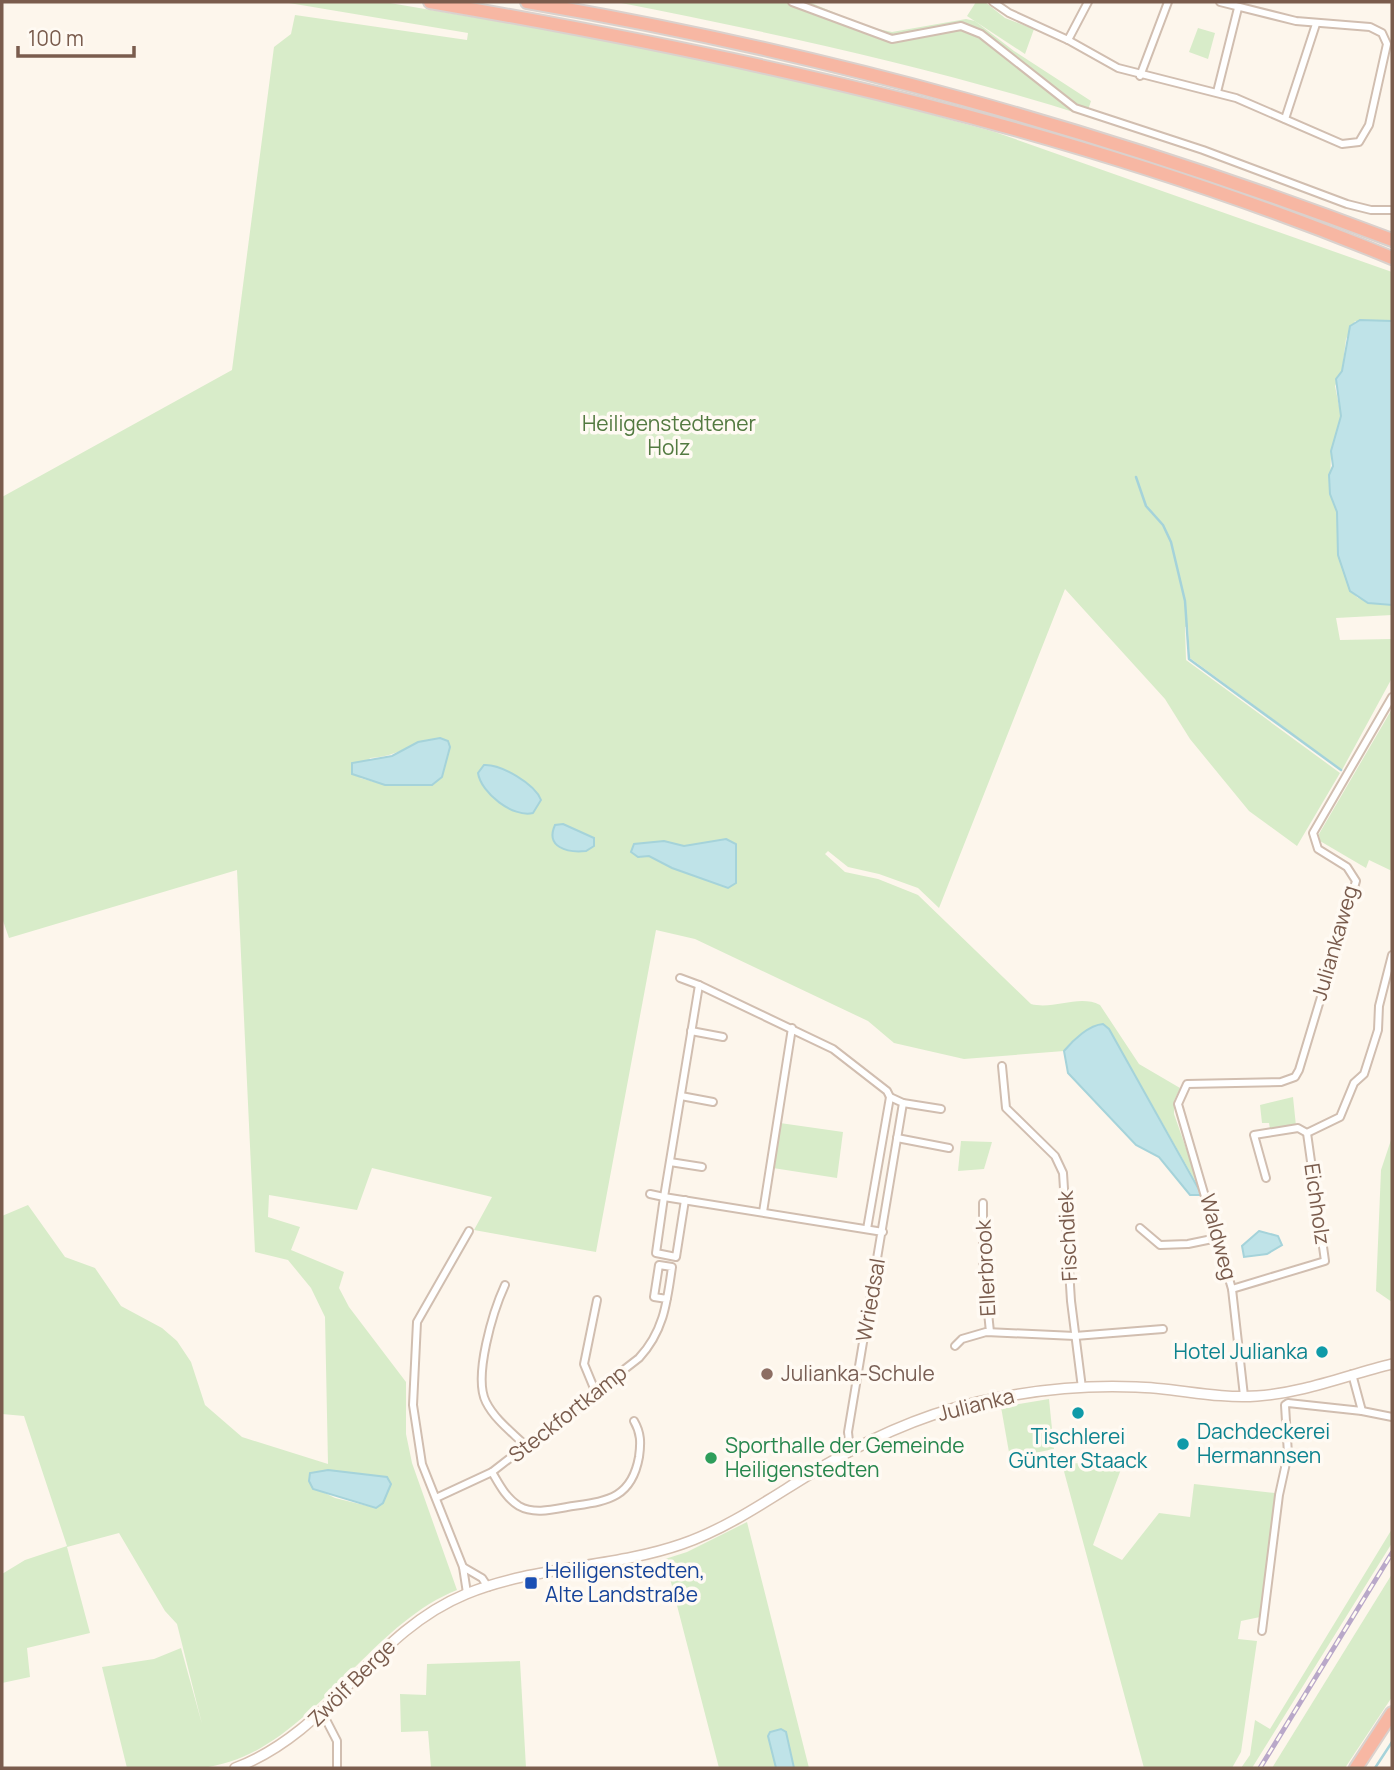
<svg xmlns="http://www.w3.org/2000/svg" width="1394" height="1770" viewBox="0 0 1394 1770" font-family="Manrope,sans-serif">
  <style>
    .green { fill: #d8ecc9; fill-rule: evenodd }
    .water { fill: #bfe3e8; stroke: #a5d3da; stroke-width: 2 }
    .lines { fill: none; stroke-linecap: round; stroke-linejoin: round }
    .stream { stroke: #a5d3da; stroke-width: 2.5 }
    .street-casing { stroke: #d1beb0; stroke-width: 10 }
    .secondary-casing { stroke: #d6c0b0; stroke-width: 12 }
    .highway-casing { stroke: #dad1cd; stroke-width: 16 }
    .street { stroke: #fff; stroke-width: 6 }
    .secondary { stroke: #fff; stroke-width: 9 }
    .highway { stroke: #f7b7a3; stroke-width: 12 }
    .rail-casing { stroke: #b9a8c9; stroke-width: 5 }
    .rail { stroke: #fffaf3; stroke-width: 2.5; stroke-dasharray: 8; stroke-linecap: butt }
    .culture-dot { fill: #0f9aa8; stroke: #fffaf3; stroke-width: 2.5 }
    .education-dot { fill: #8d6e63; stroke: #fffaf3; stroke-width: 2.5 }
    .leisure-dot { fill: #2e9e5b; stroke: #fffaf3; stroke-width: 2.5 }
    .transit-dot { fill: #1a4fb4; stroke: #fffaf3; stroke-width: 2.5 }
    .labels { text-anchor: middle; stroke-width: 7; stroke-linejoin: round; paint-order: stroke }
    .park-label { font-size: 21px; fill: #537a41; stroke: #fffaf3 }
    .street-label { font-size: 21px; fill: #7a5c4d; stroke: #fffaf3 }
    .culture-label { font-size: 21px; fill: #0d838f; stroke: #fffaf3; text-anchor: end }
    .education-label { font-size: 21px; fill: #785e54; stroke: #fffaf3; text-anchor: start }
    .leisure-label { font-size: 21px; fill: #27864d; stroke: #fffaf3; text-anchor: start }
    .transit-label { font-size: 21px; fill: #164399; stroke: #fffaf3; text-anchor: start }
  </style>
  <rect width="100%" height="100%" fill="#fdf6ec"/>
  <g class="green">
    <path d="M283,2H384L624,43L856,94L995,132L1392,272V321H1355L1346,339L1342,371L1335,386L1341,416L1331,451L1330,494L1337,512L1338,555L1350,591L1358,598L1392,605V615L1336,618L1340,640L1392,639V678L1342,770L1190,658L1188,626L1185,627L1186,660L1340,773L1297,846L1249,811L1190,739L1165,699L1065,589L939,908L918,888L879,874L848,867L828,851L825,854L845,872L878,879L918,895L1031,1004C1054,1010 1079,994 1100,1005L1139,1064L1180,1088L1174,1101V1114L1201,1191L1109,1029L1071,1042L1064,1051L964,1059L894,1043L868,1021L695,939L656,930L596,1252L474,1230L492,1197L372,1168L357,1210L269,1195L268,1217L300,1227L291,1250L344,1272L339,1288L349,1307L406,1382V1434L412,1463L457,1590C363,1627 307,1757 201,1768C177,1770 151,1768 127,1768L102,1667L154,1659L181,1648L202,1724L177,1624L165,1611L119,1533L67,1547L90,1633L27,1648L30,1677L2,1683V1574L25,1560L67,1546L24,1416L2,1414V1216L28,1205L65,1257L95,1268L121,1306L162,1328L177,1341L191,1362L205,1405L242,1437L328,1464L325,1317L311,1288L288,1260L255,1252L237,870L9,938L2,918V497L232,370L274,47L291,34L295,15L467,40L468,33ZM440,738L432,785H385L360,778L370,758C402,756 412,741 440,738ZM726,839L736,844V883L728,888L672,868L649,855L638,857L634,844L664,841L684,846ZM309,1477L391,1484L383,1503L376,1508L335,1498L311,1486Z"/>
    <path d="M616,2H809L869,27L892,32L966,19L975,21L1014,51L1091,101L1086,116C932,67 774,33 616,2Z"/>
    <polygon points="976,2 985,2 1005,18 1034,29 1025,54 967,16"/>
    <polygon points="1198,28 1215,33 1208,59 1189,52"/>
    <polygon points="1392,709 1392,871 1369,860 1366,868 1320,841 1319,834"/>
    <polygon points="1293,1097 1296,1126 1270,1129 1269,1123 1262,1123 1260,1105"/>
    <polygon points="780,1123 843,1132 837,1178 773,1168"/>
    <polygon points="1392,1137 1392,1302 1376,1291 1381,1170"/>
    <polygon points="961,1141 992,1142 984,1169 958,1171"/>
    <polygon points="1049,1399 1054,1449 1010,1458 1001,1407"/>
    <polygon points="1124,1461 1093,1545 1122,1560 1159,1513 1190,1517 1194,1484 1275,1493 1260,1617 1241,1621 1238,1639 1257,1641 1241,1752 1232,1768 1144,1768 1062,1464"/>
    <polygon points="747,1522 809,1768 794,1768 786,1732 768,1736 776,1768 719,1768 665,1559 687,1552"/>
    <polygon points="1392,1529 1392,1543 1252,1768 1241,1768 1250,1755 1255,1720 1270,1729"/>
    <polygon points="1392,1574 1392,1697 1345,1768 1272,1768"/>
    <polygon points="520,1661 526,1768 431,1768 428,1731 401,1732 400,1694 426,1695 427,1664"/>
  </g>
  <g class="water">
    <polygon points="1360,320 1392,321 1392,605 1368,603 1350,591 1338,555 1337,512 1330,494 1329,475 1333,466 1331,451 1341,416 1336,379 1342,371 1350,326"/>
    <polygon points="440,738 448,741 450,747 442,777 432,785 385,785 352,774 352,763 392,756 418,742"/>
    <path d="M484,765C501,764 535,784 541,800L533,813C513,818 481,793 478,773Z"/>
    <path d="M563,824L594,838V846L586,851C567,853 545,847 555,825Z"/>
    <polygon points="726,839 736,844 736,883 728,888 672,868 649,856 638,857 631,852 634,844 664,841 684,846"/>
    <path d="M1103,1024L1109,1029L1202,1195H1190L1159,1157L1136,1145L1068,1073L1064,1051C1073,1040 1089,1025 1103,1024Z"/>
    <polygon points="1259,1231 1278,1236 1282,1245 1267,1254 1244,1257 1242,1246"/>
    <polygon points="328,1470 387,1477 391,1484 383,1503 376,1508 313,1489 309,1481 310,1473"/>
    <polygon points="781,1729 786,1732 794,1768 776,1768 768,1736 770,1732"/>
  </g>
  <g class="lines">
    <g class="stream">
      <polyline points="1136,477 1146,506 1163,525 1171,542 1185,601 1189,659 1341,770"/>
      <polyline points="1375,1768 1392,1742"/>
    </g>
    <g class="street-casing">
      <g id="street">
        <polyline points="792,2 892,39 961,26 981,34 1075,108 1203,150 1347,204 1371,210 1392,210"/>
        <polyline points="993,2 1009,13 1068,40 1088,2"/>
        <polyline points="1068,40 1118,68 1236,98 1342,144 1359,142 1369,125 1387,44 1382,33 1370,27 1296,21 1220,2"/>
        <polyline points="1140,76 1168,2"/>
        <polyline points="1217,92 1238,8"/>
        <polyline points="1285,119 1316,24"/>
        <polyline points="680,978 699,985"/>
        <polyline points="691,1031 723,1037"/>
        <polyline points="1002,1066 1006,1108 1055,1156 1063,1173 1071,1301 1082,1388"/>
        <polyline points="681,1096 713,1102"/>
        <polyline points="903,1103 941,1109"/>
        <polyline points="897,1138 949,1148"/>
        <polyline points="670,1162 702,1167"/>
        <polyline points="1266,1178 1254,1135 1298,1128 1307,1133"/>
        <polyline points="650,1194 664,1197 656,1253 676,1257 685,1200"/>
        <polyline points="983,1203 983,1263 990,1332"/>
        <polyline points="763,1212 792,1028"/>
        <polyline points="1140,1228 1160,1245 1188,1244 1217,1238"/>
        <polyline points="867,1229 890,1097"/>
        <path d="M505,1285C493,1311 473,1377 486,1402C495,1420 513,1433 527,1447"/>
        <polyline points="1232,1289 1325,1261 1307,1133 1340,1117 1354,1083 1364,1074 1378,1030 1379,1006 1392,955"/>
        <polyline points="955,1346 962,1339 986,1332 1075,1336 1163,1329"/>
        <polyline points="596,1393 584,1364 597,1300"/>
        <polyline points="1244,1396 1232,1289 1178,1104 1187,1084 1281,1082 1295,1077 1299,1070 1356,881 1347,867 1318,849 1313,833 1392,697"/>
        <polyline points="1362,1411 1392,1417"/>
        <polyline points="850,1451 848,1432 903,1103 890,1097 887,1091 833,1049 699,985 664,1197 883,1232"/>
        <path d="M492,1472C499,1484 506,1498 519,1506C533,1514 551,1510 567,1507C604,1501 631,1501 639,1457C641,1443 641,1433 634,1421"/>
        <path d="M436,1498L492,1472L639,1358C664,1331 667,1302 672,1267L659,1265L654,1297L667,1299"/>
        <polyline points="463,1567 482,1578 488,1587"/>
        <polyline points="467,1593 463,1567 422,1464 413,1405 417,1322 469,1231"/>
        <polyline points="1262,1631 1279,1495 1288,1454 1285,1405 1288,1403 1362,1411 1352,1374"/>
        <polyline points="322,1712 337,1741 337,1768"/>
      </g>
    </g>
    <g class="secondary-casing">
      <path id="secondary" d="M235,1768C333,1731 371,1633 466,1594C534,1566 613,1568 682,1544C734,1526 780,1491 827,1464C880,1433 937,1409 997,1398C1043,1389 1090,1385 1136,1387C1176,1388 1216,1399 1257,1396C1303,1393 1347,1375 1392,1364"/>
    </g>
    <g class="highway-casing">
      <g id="highway">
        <path d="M430,2C757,58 1085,131 1392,258"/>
        <path d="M527,2C827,53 1108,132 1392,240"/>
        <polyline points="1356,1768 1392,1713"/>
      </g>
    </g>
    <use href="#street" class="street"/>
    <use href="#secondary" class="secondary"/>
    <use href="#highway" class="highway"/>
    <g class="rail-casing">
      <polyline id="rail" points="1260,1768 1392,1553"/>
    </g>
    <use href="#rail" class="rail"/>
  </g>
  <g class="culture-dot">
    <circle cx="1322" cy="1352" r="7"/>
    <circle cx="1078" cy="1413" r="7"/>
    <circle cx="1183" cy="1444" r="7"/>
  </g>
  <circle class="education-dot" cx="767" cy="1374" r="7"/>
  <circle class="leisure-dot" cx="711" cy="1458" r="7"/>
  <rect class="transit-dot" x="524" y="1576" width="14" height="14" rx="3.5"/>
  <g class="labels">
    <g class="park-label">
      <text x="669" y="431">Heiligenstedtener<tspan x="669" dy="24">Holz</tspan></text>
    </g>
    <g class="street-label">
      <text transform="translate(1335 943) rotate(-74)" y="7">Juliankaweg</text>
      <text transform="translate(1317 1204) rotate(82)" y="7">Eichholz</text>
      <text transform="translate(1068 1236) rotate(-93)" y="7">Fischdiek</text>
      <text transform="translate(1218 1237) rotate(75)" y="7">Waldweg</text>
      <text transform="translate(986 1268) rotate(-93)" y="7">Ellerbrook</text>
      <text transform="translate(871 1300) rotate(-80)" y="7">Wriedsal</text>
      <text transform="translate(976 1405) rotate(-14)" y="7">Julianka</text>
      <text transform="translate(568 1414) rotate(-38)" y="7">Steckfortkamp</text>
      <text transform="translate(352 1683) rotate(-45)" y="7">Zwölf Berge</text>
    </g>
    <g class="culture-label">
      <text x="1308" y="1359">Hotel Julianka</text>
      <text x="1197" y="1439" text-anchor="start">Dachdeckerei<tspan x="1197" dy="24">Hermannsen</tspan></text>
      <text x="1078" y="1444" text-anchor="middle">Tischlerei<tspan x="1078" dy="24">Günter Staack</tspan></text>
    </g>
    <g class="education-label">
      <text x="781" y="1381">Julianka-Schule</text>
    </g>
    <g class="leisure-label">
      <text x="725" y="1453">Sporthalle der Gemeinde<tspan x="725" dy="24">Heiligenstedten</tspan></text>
    </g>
    <g class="transit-label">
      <text x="545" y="1578">Heiligenstedten,<tspan x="545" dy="24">Alte Landstraße</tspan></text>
    </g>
  </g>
  <rect width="1394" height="1770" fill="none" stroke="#7a5c4d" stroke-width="7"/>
  <path d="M18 46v10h116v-10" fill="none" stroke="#7a5c4d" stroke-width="3.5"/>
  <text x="28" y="46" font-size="21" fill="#7a5c4d" stroke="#fffaf3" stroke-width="5" paint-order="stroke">100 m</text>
</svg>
